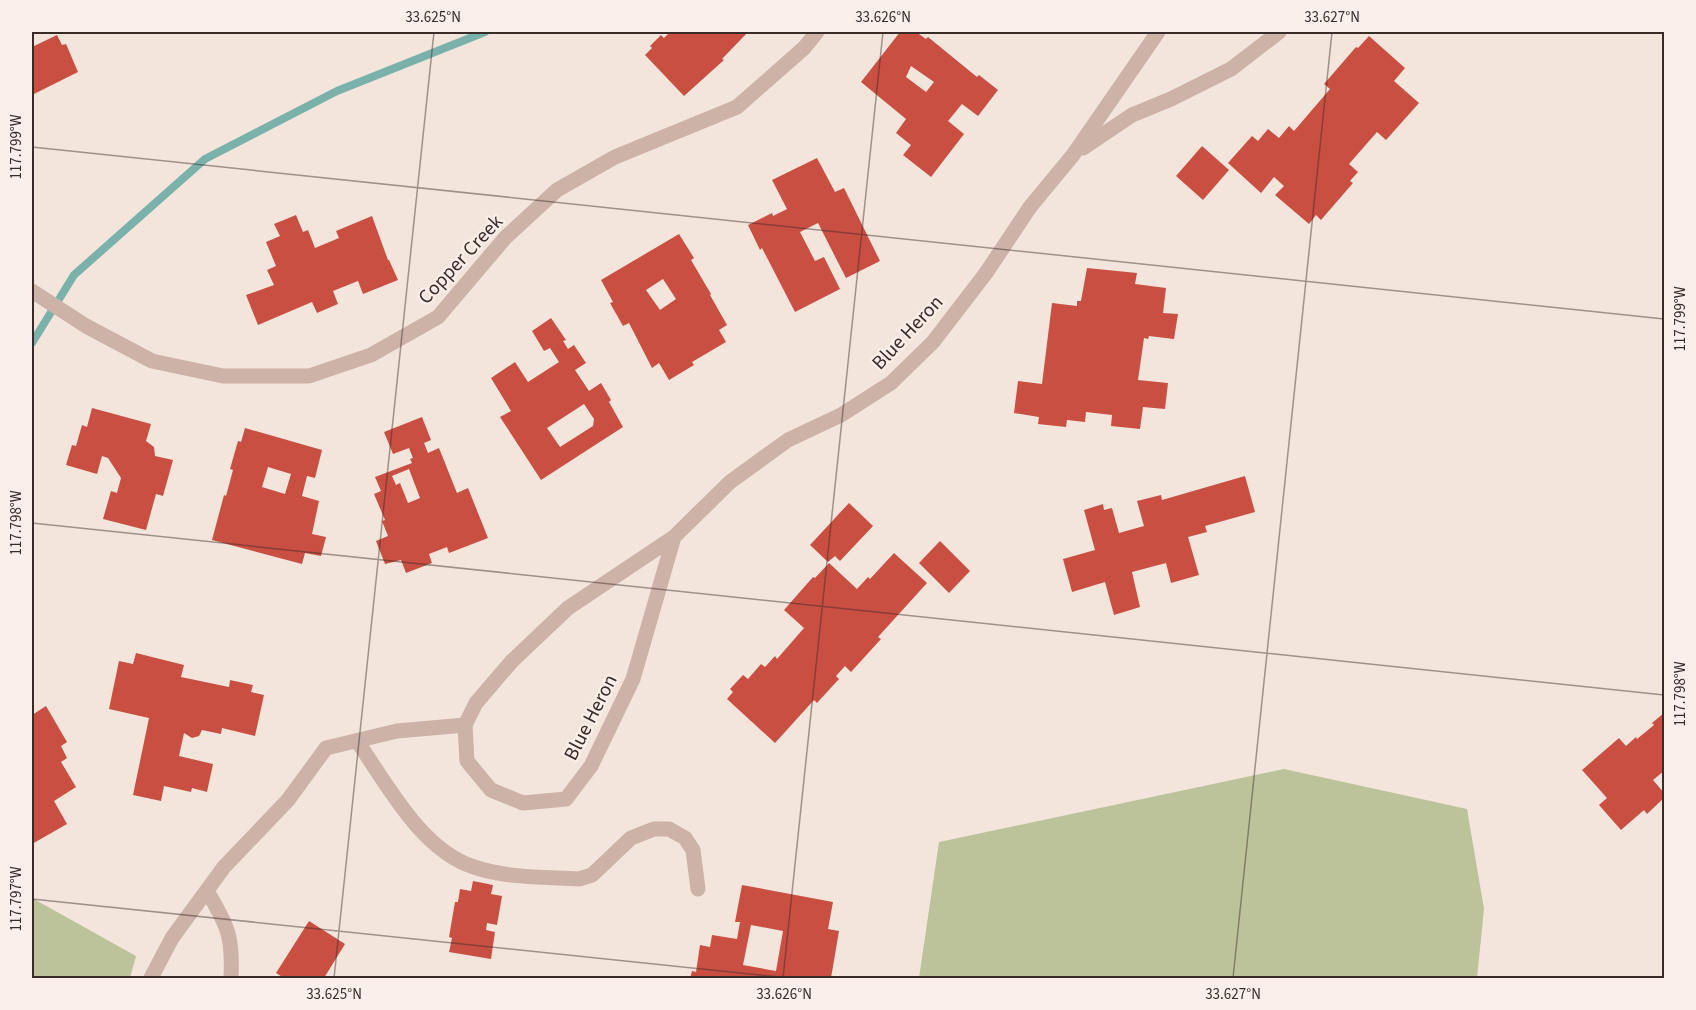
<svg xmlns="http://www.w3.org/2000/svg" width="1696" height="1010" viewBox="0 0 1696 1010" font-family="'Source Sans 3',sans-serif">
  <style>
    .green { fill: #bcc39b }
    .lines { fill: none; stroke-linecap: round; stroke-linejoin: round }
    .stream { stroke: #7ab1ab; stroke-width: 8 }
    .building { fill: #ca4f43; fill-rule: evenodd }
    .service { stroke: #ccb2a7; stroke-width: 15 }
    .minor { stroke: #ccb2a7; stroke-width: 15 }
    .ticks { fill: none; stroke: #382b28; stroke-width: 1.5; stroke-opacity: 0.45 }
    .labels { text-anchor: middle; stroke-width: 4.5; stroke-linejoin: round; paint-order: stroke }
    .street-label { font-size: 20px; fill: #382b28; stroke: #faf0e9 }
    .neatline { fill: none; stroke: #382b28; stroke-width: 2 }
    .ticks-label { font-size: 15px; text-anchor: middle; fill: #382b28 }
  </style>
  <rect width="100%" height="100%" fill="#f3e5dc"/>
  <g class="green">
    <polygon points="1284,769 1467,809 1484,909 1477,978 919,978 939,842"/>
    <polygon points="32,898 136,956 130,978 32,978"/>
  </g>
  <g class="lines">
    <polyline class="stream" points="32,343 74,275 205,159 337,91 485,32"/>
  </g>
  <g class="building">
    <polygon points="667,32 748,32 722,59 724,60 684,96 645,55 652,48 650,46 661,35 664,38 668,34"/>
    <path d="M900,32H916L926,39L928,37L977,77L979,75L998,90L978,116L962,104L948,121L964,134L931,177L903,155L911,145L896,133L906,119L861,82ZM911,66L934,82L926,92L906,77Z"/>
    <polygon points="57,35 62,45 66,44 78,72 32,95 32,47"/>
    <polygon points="1369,36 1405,68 1394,81 1419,103 1386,140 1377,132 1349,164 1358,172 1350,181 1353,183 1321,220 1316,215 1309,224 1275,195 1284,186 1274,177 1261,193 1228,163 1252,136 1258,141 1268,129 1279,138 1289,126 1294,131 1330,89 1324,84 1356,47 1358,48"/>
    <polygon points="1202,146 1229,170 1203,200 1176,176"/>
    <polygon points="817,158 835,192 844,188 880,261 846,278 818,223 800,232 815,261 824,257 840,289 795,312 762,248 760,250 748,225 772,213 773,216 787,209 772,180"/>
    <polygon points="296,215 303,232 308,230 315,248 339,238 336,231 372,216 388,260 389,260 398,280 363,294 358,281 333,291 338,304 317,313 312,302 258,325 246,295 274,285 267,270 276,266 266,242 280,236 274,224"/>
    <path d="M679,234L694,258L691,260L711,294L710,295L727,325L719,330L726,342L692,362L694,365L669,380L659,363L652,368L629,323L623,326L610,303L613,302L601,280ZM663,279L676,299L660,310L646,290Z"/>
    <polygon points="1087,268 1137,273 1135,284 1166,288 1163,313 1178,314 1174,339 1149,336 1148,339 1144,338 1138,380 1168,383 1165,409 1143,407 1140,429 1111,426 1112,415 1086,412 1085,422 1067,420 1066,427 1038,424 1039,417 1014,413 1018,381 1042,384 1052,303 1077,306 1077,301 1081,301"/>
    <path d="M551,318L566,340L563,341L568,349L574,345L586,363L575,370L589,391L601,383L611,400L609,402L623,427L541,480L500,417L511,411L491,378L515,362L528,382L559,362L550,348L544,351L532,331ZM584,404L594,419L593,426L560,447L547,428Z"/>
    <polygon points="92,408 151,424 146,441 154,447 155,456 173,460 163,496 156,494 146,530 103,519 111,491 117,493 121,478 108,458 102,456 97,474 66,465 72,445 76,446 82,425 87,427"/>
    <path d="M422,417L431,440L424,443L428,453L439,448L457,493L468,488L488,538L449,553L447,547L429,554L432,563L406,573L401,560L385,564L376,541L388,536L382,521L385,520L374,494L381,491L375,477L412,463L410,459L413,458L409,448L393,454L384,432ZM409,469L420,498L408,503L400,483L396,485L392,476Z"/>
    <path d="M245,428L322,450L315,478L307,476L302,496L319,501L312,534L326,537L321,556L305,553L302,564L212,540L224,495L226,496L233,470L230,469L238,441L241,442ZM268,467L291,474L285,494L262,487Z"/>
    <polygon points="1245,476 1255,512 1205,526 1207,532 1188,537 1199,575 1171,583 1166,563 1132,572 1140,607 1114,615 1105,582 1072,592 1063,559 1095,550 1084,510 1103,504 1104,510 1112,508 1119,533 1144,526 1137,501 1161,495 1162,500"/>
    <polygon points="849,503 873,526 840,561 835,556 828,562 810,545"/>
    <polygon points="940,541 970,571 949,593 919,563"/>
    <polygon points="894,553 927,583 878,637 881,639 851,672 845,666 836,676 839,679 817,703 814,700 775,743 727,699 733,692 730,689 743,675 748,679 761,664 765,667 775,656 777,659 804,628 784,610 813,577 815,578 829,563 857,589 868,577 870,579"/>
    <polygon points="136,653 184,665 181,677 229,687 230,680 253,685 251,692 264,695 255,736 222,728 221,734 202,730 199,736 192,738 184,733 179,756 213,764 207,792 192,788 191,792 164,786 161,801 133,795 149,718 109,709 119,661 133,664"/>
    <polygon points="46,706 67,742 61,746 67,758 61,762 76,787 54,801 67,824 32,844 32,715"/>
    <polygon points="1664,713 1664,771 1653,780 1664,793 1664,798 1647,814 1644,810 1621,830 1599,805 1607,798 1582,770 1619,738 1626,746 1636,737 1637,739 1654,725 1652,723"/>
    <polygon points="473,881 493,885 491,894 502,896 497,925 487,923 486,930 495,932 491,959 449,952 452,938 449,937 455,902 458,902 460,889 471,891"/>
    <path d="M742,885L833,902L828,929L839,931L831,978L817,977V978H690L692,971L696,972L700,945L710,947L712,935L737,939L740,922H735ZM751,925L783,931L776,971L743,965Z"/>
    <polygon points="309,921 345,944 324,978 284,978 276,973"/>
  </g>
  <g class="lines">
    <g class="service">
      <path d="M357,741C387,784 421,850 474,867C506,878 545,877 579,879L592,875L631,838L654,829H669L685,838L693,850L698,889"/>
      <path d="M207,891C228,926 233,937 231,978"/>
    </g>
    <g class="minor">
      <polyline points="1083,148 1132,115 1171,99 1231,69 1279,32"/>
      <polyline points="32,291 86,326 152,361 223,376 309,376 371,355 438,317 505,238 557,190 615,157 737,107 804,48 817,32"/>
      <polyline points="674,537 633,679 591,766 566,799 523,803 491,790 467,761 465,725 476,703 512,661 568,608 674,537 730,482 788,440 841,415 891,383 933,342 986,273 1030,207 1073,155 1158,32"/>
      <polyline points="151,978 172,938 224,867 288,800 326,748 397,731 465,725"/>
    </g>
  </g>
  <path class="ticks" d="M32,147L1664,319M32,523L1664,695M32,899L789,978M334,978L434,32M783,978L883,32M1233,978L1332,32"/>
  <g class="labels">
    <g class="street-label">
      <text transform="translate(460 259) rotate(-47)" y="7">Copper Creek</text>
      <text transform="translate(907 332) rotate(-47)" y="7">Blue Heron</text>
      <text transform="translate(590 717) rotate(-63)" y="7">Blue Heron</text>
    </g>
  </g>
  <rect width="1696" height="1010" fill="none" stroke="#faf0e9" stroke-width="66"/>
  <rect x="33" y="33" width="1630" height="944" class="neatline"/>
  <g class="ticks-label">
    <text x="433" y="22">33.625°N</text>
    <text x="883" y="22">33.626°N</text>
    <text x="1332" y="22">33.627°N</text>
    <text transform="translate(16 147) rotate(-90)" y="5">117.799°W</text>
    <text transform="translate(1680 319) rotate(-90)" y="5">117.799°W</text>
    <text transform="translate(16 523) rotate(-90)" y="5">117.798°W</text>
    <text transform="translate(1680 694) rotate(-90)" y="5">117.798°W</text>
    <text transform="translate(16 899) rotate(-90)" y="5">117.797°W</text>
    <text x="334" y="999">33.625°N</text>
    <text x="784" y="999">33.626°N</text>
    <text x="1233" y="999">33.627°N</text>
  </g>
</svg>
